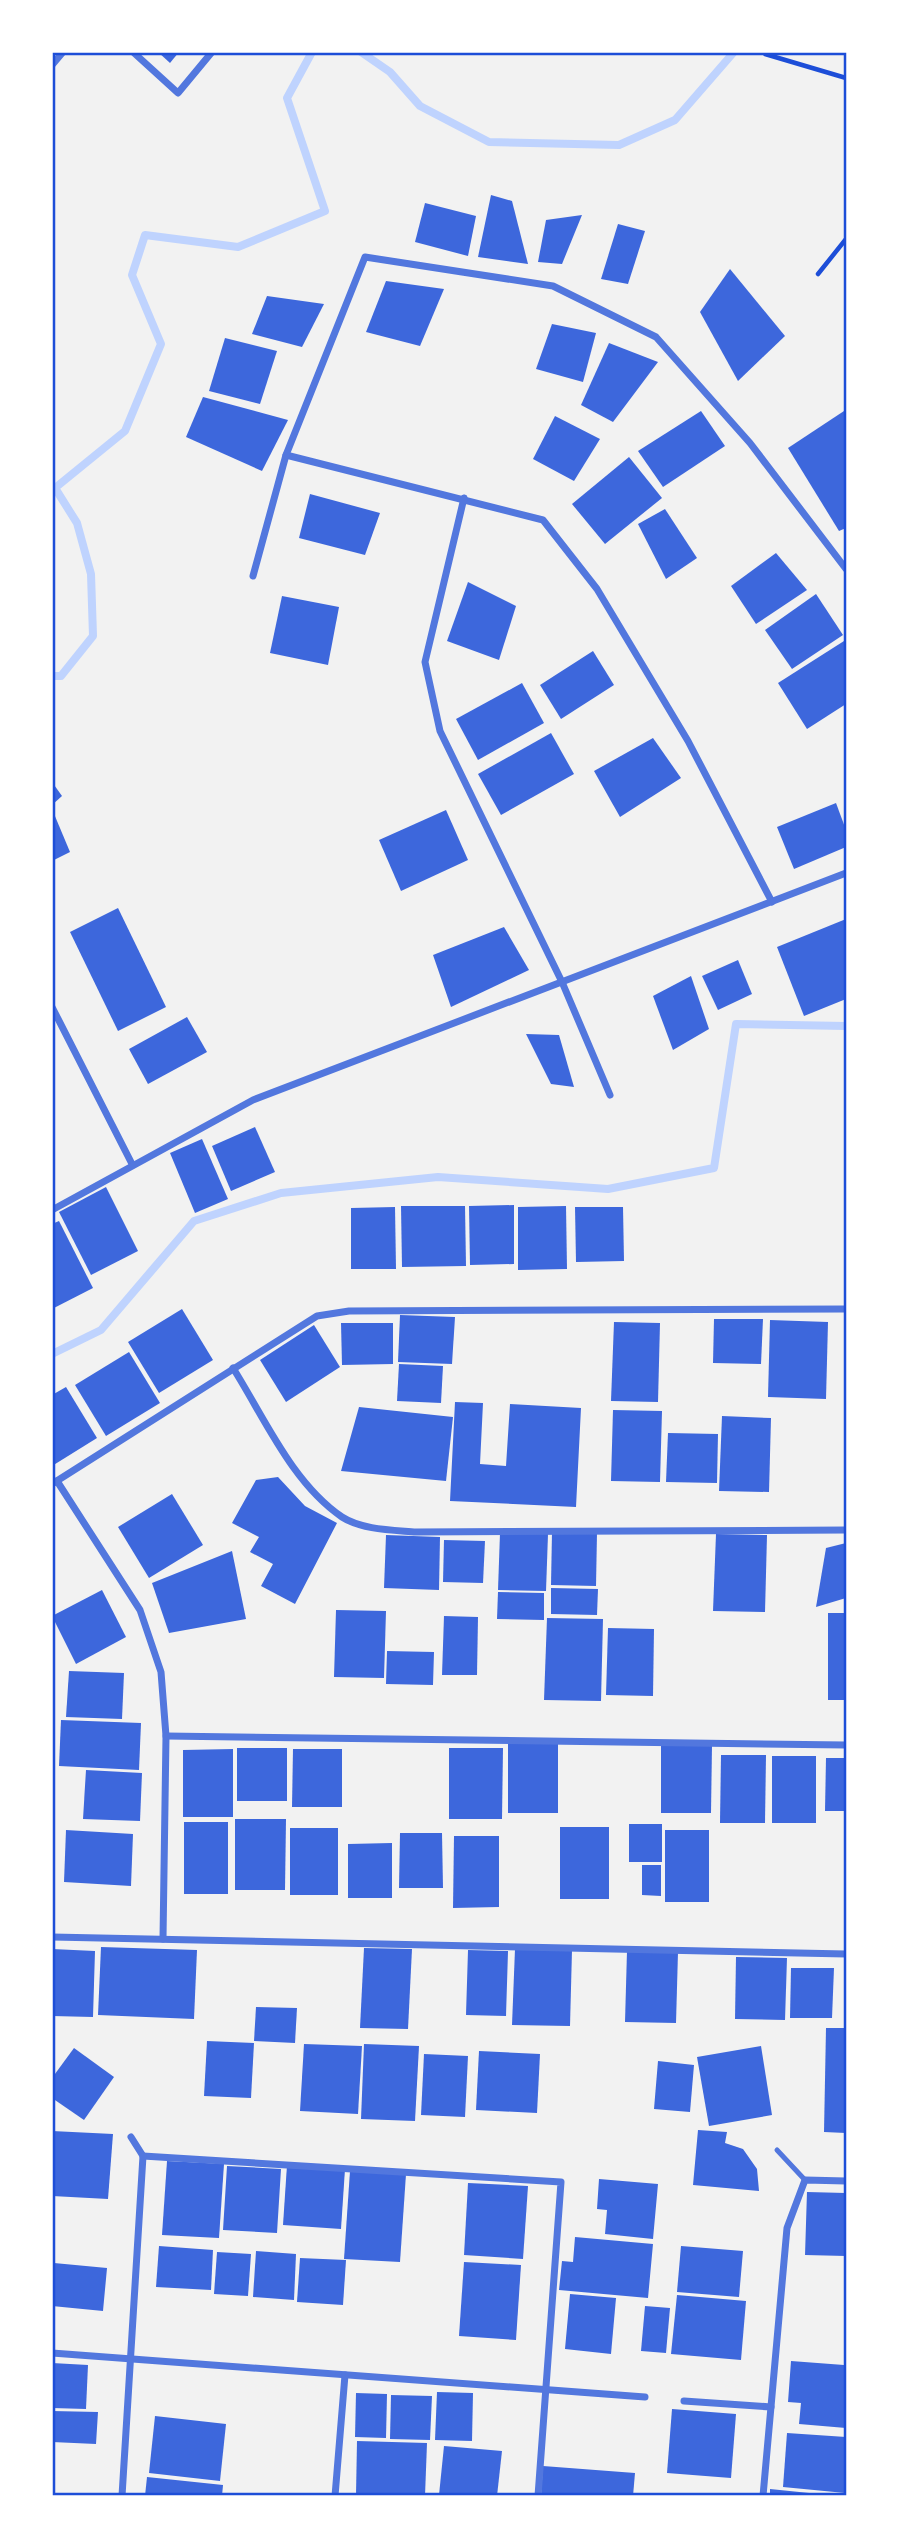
<svg xmlns="http://www.w3.org/2000/svg" width="899" height="2548" viewBox="0 0 899 2548" font-family="'Source Sans 3',sans-serif">
<rect width="100%" height="100%" fill="#f2f2f2"/>
<g fill="none" stroke-linecap="round" stroke-linejoin="round">
<!-- stream -->
<g stroke="#bfd3fe" stroke-width="8">
<polyline points="361,52 390,72 420,106 489,142 619,145 675,120 734,52"/>
<polyline points="52,676 61,676 93,636 91,574 77,523 55,488 125,431 161,344 132,275 145,235 238,247 325,211 287,98 312,52"/>
<polyline points="52,1354 101,1330 194,1221 281,1193 438,1177 608,1189 714,1168 736,1024 846,1026"/>
</g>
</g>
<!-- building -->
<g fill="#3d67dc">
<polygon points="158,52 179,52 170,63"/>
<polygon points="491,195 512,201 528,264 478,257"/>
<polygon points="425,203 476,216 468,256 415,242"/>
<polygon points="582,215 562,264 538,262 546,220"/>
<polygon points="618,224 645,231 628,284 601,279"/>
<polygon points="730,269 785,336 738,381 700,312"/>
<polygon points="386,281 444,289 420,346 366,332"/>
<polygon points="267,296 324,304 302,347 252,334"/>
<polygon points="552,324 596,333 583,382 536,369"/>
<polygon points="225,338 277,351 260,404 209,391"/>
<polygon points="609,343 658,362 613,422 581,405"/>
<polygon points="203,397 288,420 262,471 186,437"/>
<polygon points="701,411 725,446 663,487 638,451"/>
<polygon points="844,411 846,528 839,531 788,448"/>
<polygon points="555,416 600,439 574,481 533,459"/>
<polygon points="629,457 662,498 605,544 572,504"/>
<polygon points="310,494 380,513 365,555 299,538"/>
<polygon points="665,509 697,558 666,579 638,524"/>
<polygon points="776,553 807,590 756,624 731,586"/>
<polygon points="468,582 516,606 499,660 447,641"/>
<polygon points="816,594 843,635 792,669 765,630"/>
<polygon points="282,596 339,607 328,665 270,653"/>
<polygon points="844,641 846,704 807,729 778,683"/>
<polygon points="593,651 614,685 561,719 540,685"/>
<polygon points="522,683 544,723 478,760 456,719"/>
<polygon points="551,733 574,774 501,815 478,774"/>
<polygon points="653,738 681,778 620,817 594,771"/>
<polygon points="52,782 62,796 52,805"/>
<polygon points="836,803 846,830 846,847 794,869 777,827"/>
<polygon points="52,809 70,852 52,861"/>
<polygon points="446,810 468,860 401,891 379,840"/>
<polygon points="118,908 166,1007 118,1031 70,932"/>
<polygon points="846,919 846,999 804,1016 777,947"/>
<polygon points="504,927 529,970 451,1007 433,955"/>
<polygon points="738,960 752,994 718,1010 702,976"/>
<polygon points="691,976 709,1029 673,1050 653,996"/>
<polygon points="187,1017 207,1052 148,1084 129,1049"/>
<polygon points="526,1034 559,1035 574,1087 551,1084"/>
<polygon points="255,1127 275,1172 231,1191 212,1146"/>
<polygon points="202,1139 228,1199 195,1213 170,1153"/>
<polygon points="106,1187 138,1251 91,1275 59,1212"/>
<polygon points="514,1205 514,1264 470,1265 469,1206"/>
<polygon points="401,1206 465,1206 466,1266 402,1267"/>
<polygon points="566,1206 567,1269 518,1270 518,1207"/>
<polygon points="395,1207 396,1269 351,1269 351,1208"/>
<polygon points="575,1207 623,1207 624,1261 576,1262"/>
<polygon points="59,1221 93,1288 52,1309 52,1224"/>
<polygon points="182,1309 213,1360 159,1393 128,1342"/>
<polygon points="400,1315 455,1317 452,1364 398,1362"/>
<polygon points="714,1319 763,1319 761,1364 713,1363"/>
<polygon points="770,1320 828,1322 826,1399 768,1397"/>
<polygon points="614,1322 660,1323 658,1402 611,1401"/>
<polygon points="341,1323 393,1323 393,1364 342,1365"/>
<polygon points="314,1325 340,1367 286,1402 260,1360"/>
<polygon points="129,1352 160,1403 106,1436 75,1385"/>
<polygon points="399,1364 443,1366 441,1403 397,1401"/>
<polygon points="66,1387 97,1438 52,1466 52,1395"/>
<polygon points="455,1402 483,1403 480,1464 506,1466 510,1404 581,1408 576,1507 450,1501"/>
<polygon points="359,1407 453,1417 446,1481 341,1471"/>
<polygon points="613,1410 662,1411 660,1482 611,1481"/>
<polygon points="722,1416 771,1418 769,1492 719,1491"/>
<polygon points="668,1433 718,1434 717,1483 666,1482"/>
<polygon points="278,1477 305,1506 337,1523 295,1604 261,1586 273,1564 250,1552 259,1537 232,1523 256,1480"/>
<polygon points="172,1494 203,1545 149,1578 118,1527"/>
<polygon points="552,1532 597,1533 596,1586 551,1585"/>
<polygon points="500,1533 548,1534 546,1591 498,1590"/>
<polygon points="716,1534 767,1535 765,1612 713,1611"/>
<polygon points="386,1535 440,1537 439,1590 384,1588"/>
<polygon points="444,1540 485,1541 483,1583 443,1582"/>
<polygon points="846,1543 846,1598 816,1607 826,1548"/>
<polygon points="232,1551 246,1619 169,1633 152,1583"/>
<polygon points="551,1588 598,1589 597,1615 551,1614"/>
<polygon points="102,1590 126,1637 76,1664 52,1616"/>
<polygon points="498,1592 544,1593 544,1620 497,1619"/>
<polygon points="336,1610 386,1611 384,1678 334,1677"/>
<rect x="828" y="1613" width="18" height="87"/>
<polygon points="444,1616 478,1617 477,1675 442,1675"/>
<polygon points="547,1618 603,1619 601,1701 544,1700"/>
<polygon points="608,1628 654,1629 653,1696 606,1695"/>
<polygon points="387,1651 434,1652 433,1685 386,1684"/>
<polygon points="69,1671 124,1673 122,1719 66,1717"/>
<polygon points="61,1720 141,1723 139,1770 59,1766"/>
<rect x="508" y="1741" width="50" height="72"/>
<polygon points="661,1745 712,1745 711,1813 661,1813"/>
<rect x="237" y="1748" width="50" height="53"/>
<polygon points="449,1748 503,1748 502,1819 449,1819"/>
<polygon points="233,1749 233,1817 183,1817 183,1750"/>
<polygon points="293,1749 342,1749 342,1807 292,1807"/>
<polygon points="721,1755 766,1755 765,1823 720,1823"/>
<rect x="772" y="1756" width="44" height="67"/>
<polygon points="826,1758 846,1758 846,1811 825,1811"/>
<polygon points="86,1770 142,1773 140,1821 83,1819"/>
<polygon points="235,1819 286,1819 285,1890 235,1890"/>
<rect x="184" y="1822" width="44" height="72"/>
<rect x="629" y="1824" width="33" height="38"/>
<rect x="560" y="1827" width="49" height="72"/>
<rect x="290" y="1828" width="48" height="67"/>
<polygon points="66,1830 133,1834 131,1886 64,1882"/>
<rect x="665" y="1830" width="44" height="72"/>
<polygon points="400,1833 442,1833 443,1888 399,1888"/>
<polygon points="454,1836 499,1836 499,1907 453,1908"/>
<polygon points="392,1843 392,1898 348,1898 348,1844"/>
<polygon points="642,1865 661,1865 661,1896 642,1895"/>
<polygon points="101,1947 197,1950 194,2019 98,2015"/>
<polygon points="364,1948 412,1949 408,2029 360,2028"/>
<polygon points="52,1949 95,1951 93,2017 52,2016"/>
<polygon points="515,1949 572,1950 570,2026 512,2025"/>
<polygon points="468,1950 508,1951 506,2016 466,2015"/>
<polygon points="627,1951 678,1952 676,2023 625,2022"/>
<polygon points="736,1957 787,1958 785,2020 735,2019"/>
<polygon points="791,1968 834,1968 832,2018 790,2018"/>
<polygon points="256,2007 297,2008 295,2043 254,2041"/>
<polygon points="826,2028 846,2028 846,2133 824,2132"/>
<polygon points="207,2041 254,2043 251,2098 204,2096"/>
<polygon points="304,2044 362,2046 358,2114 300,2111"/>
<polygon points="364,2044 419,2046 415,2121 361,2119"/>
<polygon points="761,2046 772,2115 709,2126 697,2057"/>
<polygon points="74,2048 114,2077 84,2120 52,2098 52,2078"/>
<polygon points="479,2051 540,2054 537,2113 476,2110"/>
<polygon points="424,2054 468,2056 465,2117 421,2115"/>
<polygon points="658,2061 694,2065 690,2112 654,2109"/>
<polygon points="698,2130 727,2132 725,2143 743,2149 757,2169 759,2191 693,2185"/>
<polygon points="52,2131 113,2134 108,2199 52,2196"/>
<polygon points="167,2161 224,2164 219,2238 162,2235"/>
<polygon points="287,2165 345,2169 341,2229 283,2225"/>
<polygon points="227,2166 281,2169 277,2233 223,2230"/>
<polygon points="350,2171 406,2174 400,2262 344,2259"/>
<polygon points="599,2179 658,2184 653,2239 605,2234 607,2210 597,2209"/>
<polygon points="468,2183 528,2186 523,2259 464,2255"/>
<polygon points="807,2192 846,2193 846,2256 805,2255"/>
<polygon points="575,2237 653,2244 648,2298 559,2290 562,2261 573,2262"/>
<polygon points="159,2246 213,2250 211,2290 156,2287"/>
<polygon points="681,2246 743,2251 739,2297 677,2292"/>
<polygon points="256,2251 296,2254 294,2300 253,2297"/>
<polygon points="217,2252 251,2254 248,2296 214,2294"/>
<polygon points="300,2258 346,2260 343,2305 297,2302"/>
<polygon points="464,2262 521,2265 516,2340 459,2336"/>
<polygon points="54,2263 107,2268 103,2311 52,2306"/>
<polygon points="570,2294 616,2298 611,2354 565,2349"/>
<polygon points="677,2295 746,2301 741,2360 671,2354"/>
<polygon points="645,2306 670,2308 666,2353 641,2351"/>
<polygon points="844,2354 846,2428 799,2424 801,2403 788,2402 791,2361 844,2365"/>
<polygon points="52,2363 88,2365 86,2409 52,2408"/>
<polygon points="437,2392 473,2393 472,2441 435,2440"/>
<polygon points="356,2393 387,2394 386,2438 355,2437"/>
<polygon points="391,2395 432,2396 430,2440 390,2439"/>
<polygon points="672,2409 736,2414 731,2478 667,2473"/>
<polygon points="52,2411 98,2412 96,2444 52,2442"/>
<polygon points="155,2416 226,2424 220,2481 149,2473"/>
<polygon points="787,2433 846,2437 845,2493 783,2487"/>
<polygon points="357,2441 427,2443 425,2496 356,2495"/>
<polygon points="444,2446 502,2451 497,2496 439,2495"/>
<polygon points="543,2466 635,2473 633,2496 541,2496"/>
<polygon points="147,2477 223,2485 222,2496 145,2496"/>
<polygon points="770,2489 819,2494 819,2496 770,2496"/>
</g>
<g fill="none" stroke-linecap="round" stroke-linejoin="round">
<!-- path -->
<g stroke="#1d4ed8" stroke-width="4.5">
<polyline points="765,54 846,78"/>
<polyline points="818,274 846,239"/>
</g>
<!-- service -->
<polyline stroke="#5277de" stroke-width="5" points="777,2150 805,2180"/>
<!-- minor -->
<g stroke="#5277de" stroke-width="7">
<polyline points="133,52 178,93 212,52"/>
<polyline points="52,65 63,52"/>
<polyline points="286,455 543,520 597,589 688,741 772,902"/>
<polyline points="464,498 425,662 440,731 562,982 610,1095"/>
<polyline points="253,576 286,455 365,257 553,286 656,337 750,443 846,569"/>
<polyline points="52,1007 132,1164"/>
<polyline points="52,1210 253,1100 846,873"/>
<path d="M233,1368C264,1417 292,1483 342,1517C362,1530 393,1530 416,1532L846,1530"/>
<polyline points="57,1481 140,1610 161,1672 166,1736 163,1939"/>
<polyline points="52,1484 317,1316 349,1311 846,1309"/>
<polyline points="166,1736 846,1745"/>
<polyline points="52,1937 846,1954"/>
<polyline points="143,2156 561,2182 538,2496"/>
<polyline points="52,2353 645,2397"/>
<polyline points="684,2401 771,2407"/>
<polyline points="122,2496 143,2156 131,2137"/>
<polyline points="335,2496 345,2375"/>
<polyline points="763,2496 787,2228 805,2180 846,2181"/>
</g>
</g>
<!-- border -->
<rect width="899" height="2548" fill="none" stroke="#ffffff" stroke-width="108"/>
<rect x="54" y="54" width="791" height="2440" fill="none" stroke="#1d4ed8" stroke-width="2.5"/>
</svg>
